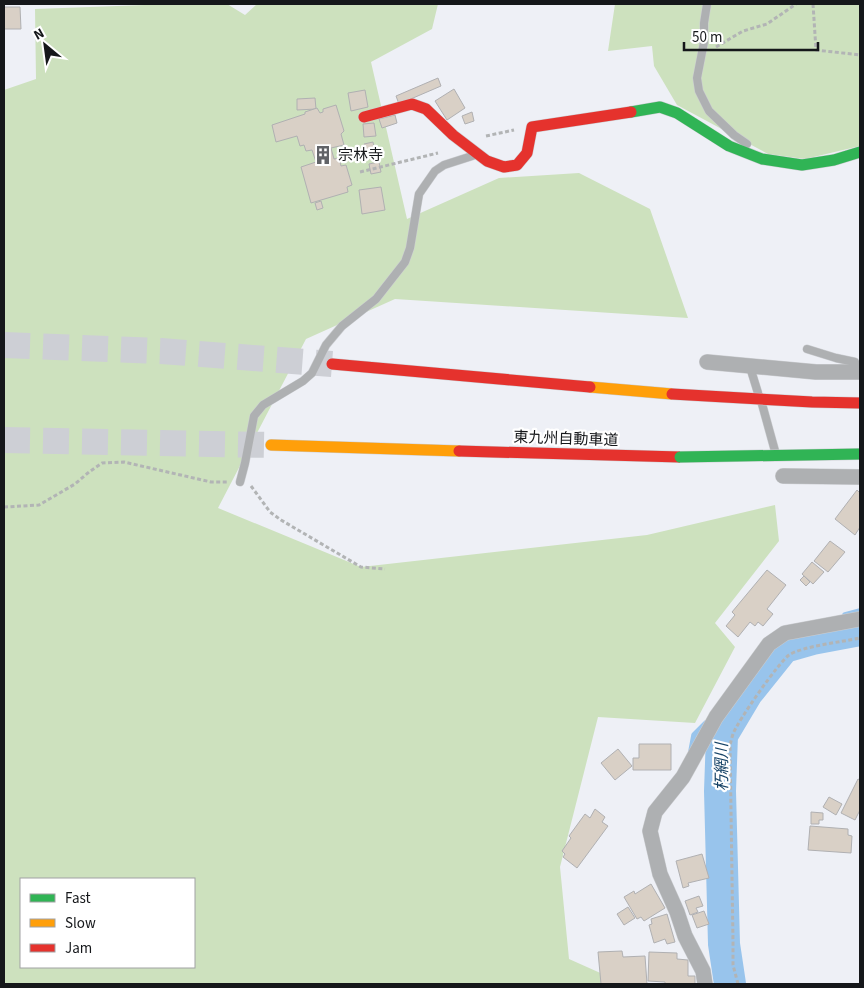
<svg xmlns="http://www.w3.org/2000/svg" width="864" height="988" viewBox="0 0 864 988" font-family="'Source Sans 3','Noto Sans JP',sans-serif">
<rect width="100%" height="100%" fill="#eef0f6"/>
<!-- green -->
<g fill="#cde1be" fill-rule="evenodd">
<path d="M172,4H227L245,15L257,4H438L432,29L371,62L407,219L499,178L579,173L650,209L688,318L395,299L306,339L218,508L361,567L647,535L775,505L779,541L715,623L735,647L695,723L598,717L560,867L569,959L625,984H4V90L36,79L35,9ZM21,879H194V967H21Z"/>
<polygon points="615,4 860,4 860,146 805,159 768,154 677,105 654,66 652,46 608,51"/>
</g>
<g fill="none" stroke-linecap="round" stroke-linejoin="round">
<!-- stream -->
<g stroke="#98c4ec" stroke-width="5.5">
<polyline points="845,615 860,611"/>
<polyline points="691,751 694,735 706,723"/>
</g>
<!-- river -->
<polyline stroke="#98c4ec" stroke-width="32" points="730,984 724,944 720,791 722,735 747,693 784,647 812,639 860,630"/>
</g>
<!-- building -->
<g fill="#d9d0c6" stroke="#b0b0b2">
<polygon points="4,7 20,7 21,29 4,29"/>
<polygon points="438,78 441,86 399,104 396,96"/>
<polygon points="454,89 465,108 447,120 435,101"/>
<polygon points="365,90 368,107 351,111 348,93"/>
<polygon points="315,98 316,109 297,110 297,99"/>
<polygon points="336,105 344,131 341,134 344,145 331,148 334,159 339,158 341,166 346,165 352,185 347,187 348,192 311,203 301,167 316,162 312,150 306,151 304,145 300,146 297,136 276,142 272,125 305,114 305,112 317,108 320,113 323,112 323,109"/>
<polygon points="472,112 474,121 465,124 462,116"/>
<polygon points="395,115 397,123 382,128 379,119"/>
<polygon points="374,123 376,136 364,137 363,124"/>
<polygon points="373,142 375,153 366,155 364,144"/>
<polygon points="379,162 381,172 371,174 369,164"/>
<polygon points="381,187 385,210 362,214 359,190"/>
<polygon points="321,201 323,208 317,210 315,203"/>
<polygon points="857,490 860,493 860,527 855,535 835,519"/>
<polygon points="830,541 845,552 828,572 814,561"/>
<polygon points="812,562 824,572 813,584 802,574"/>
<polygon points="767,570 786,585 767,609 773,614 763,626 758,622 755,626 750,622 738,637 726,626 735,615 732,612"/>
<polygon points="804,576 810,582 806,586 800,580"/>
<polygon points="639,744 671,744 671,770 633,770 633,758 639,758"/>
<polygon points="618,749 632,766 615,780 601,763"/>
<polygon points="858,779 860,780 860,810 855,820 841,813"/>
<polygon points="829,797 842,804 836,815 823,807"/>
<polygon points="595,809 605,817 602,822 608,826 577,868 563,857 565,854 562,851 571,838 569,836 585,814 590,818"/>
<polygon points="811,812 823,813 823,820 819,820 819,824 811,824"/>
<polygon points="810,826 848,829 848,835 852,836 851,853 808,850"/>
<polygon points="702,854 709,878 688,883 689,886 683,888 676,861"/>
<polygon points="651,884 665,908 644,921 641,917 637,919 624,897 634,891 635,894"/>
<polygon points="699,896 703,906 696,908 698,912 690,915 685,901"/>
<polygon points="628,907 635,918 624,925 617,914"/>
<polygon points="704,911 709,924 697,928 692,915"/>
<polygon points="667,914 675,942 667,944 665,939 654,943 649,925 652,924 651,919"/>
<polygon points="622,951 623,957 645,956 647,984 601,984 598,952"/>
<polygon points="649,952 677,953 677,959 688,960 688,976 695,976 695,984 665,984 665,982 648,981"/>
</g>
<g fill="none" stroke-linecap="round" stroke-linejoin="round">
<!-- highway-tunnel -->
<g stroke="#cdcfd5" stroke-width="26" stroke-dasharray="26 13" stroke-linecap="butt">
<polyline points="4,345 161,351 332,364"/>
<polyline points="4,440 271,445"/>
</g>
<!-- lane casing -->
<g stroke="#ccced2" stroke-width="9">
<g id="lane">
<polyline points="707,4 704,23 704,42 697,78 699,91 709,111 734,135 747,144"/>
<polyline points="807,349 836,358 855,362 858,372"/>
<polyline points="750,367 758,393"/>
<polyline points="762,404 775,451"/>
<polyline points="240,482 245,463 254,416 263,405 303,381 312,373 326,345 342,326 376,299 405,262 410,248 419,194 435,171 444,165 472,156"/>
</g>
</g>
<!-- street casing -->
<g stroke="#ccced2" stroke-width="16">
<g id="street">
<polyline points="707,362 816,372 860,372"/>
<polyline points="783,476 860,477"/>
<polyline points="705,984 703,971 685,936 677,912 660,874 650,831 655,812 683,777 716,717 769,644 785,633 860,619"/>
</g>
</g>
<!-- fast casing -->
<g stroke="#ccced2" stroke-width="12">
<polyline id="fast" points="631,112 660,107 677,113 729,146 762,159 802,165 834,160 860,152"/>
</g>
<!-- slow casing -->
<g stroke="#ccced2" stroke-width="12">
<g id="slow">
<polyline points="590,387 672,394"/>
<polyline points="271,445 459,451"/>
</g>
</g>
<!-- jam casing -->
<g stroke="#ccced2" stroke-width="12">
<g id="jam">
<polyline points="364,117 412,104 426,109 453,135 487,161 504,167 517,165 527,153 532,127 631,112"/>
<polyline points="332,364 590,387"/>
<polyline points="459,451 680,457"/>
</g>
</g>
<!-- path -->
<g stroke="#b2b4b5" stroke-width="3" stroke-dasharray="4 2.5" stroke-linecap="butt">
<polyline points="813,4 816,50 860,55"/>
<polyline points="716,47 743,31 767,24 796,4"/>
<polyline points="486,136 514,130"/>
<polyline points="360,172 438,153"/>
<polyline points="251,486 270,512 281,520 361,567 385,569"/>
<polyline points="4,507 39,505 75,484 89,472 102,463 124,462 211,482 228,482"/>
<polyline points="719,744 730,745"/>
<path d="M738,984L733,965V942L730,745C731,741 732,737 733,734C737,722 779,662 789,655C803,646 842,642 860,638"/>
</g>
<!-- lane -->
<use href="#lane" stroke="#aeb0b2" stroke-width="8"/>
<!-- street -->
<use href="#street" stroke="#aeb0b2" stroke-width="15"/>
<!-- fast -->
<use href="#fast" stroke="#30b455" stroke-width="11"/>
<!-- slow -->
<use href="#slow" stroke="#ff9f0a" stroke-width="11"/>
<!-- jam -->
<use href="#jam" stroke="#e5322d" stroke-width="11"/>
<!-- fast-bridge casing -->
<g stroke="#ccced2" stroke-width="12" stroke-linecap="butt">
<polyline id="fast-bridge" points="680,457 860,454"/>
</g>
<!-- jam-bridge casing -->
<g stroke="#ccced2" stroke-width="12" stroke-linecap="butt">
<polyline id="jam-bridge" points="672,394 812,402 860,403"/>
</g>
<!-- fast-bridge -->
<use href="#fast-bridge" stroke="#30b455" stroke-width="11"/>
<!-- jam-bridge -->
<use href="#jam-bridge" stroke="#e5322d" stroke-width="11"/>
</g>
<!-- icons -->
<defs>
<g id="building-bare" transform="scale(1.5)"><path d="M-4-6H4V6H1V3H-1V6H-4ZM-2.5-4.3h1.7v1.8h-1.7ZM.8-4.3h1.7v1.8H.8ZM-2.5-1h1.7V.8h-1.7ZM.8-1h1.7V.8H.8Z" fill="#616367" stroke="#fff" stroke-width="2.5" paint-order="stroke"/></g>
</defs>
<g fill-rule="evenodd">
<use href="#building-bare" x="323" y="155"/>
</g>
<g text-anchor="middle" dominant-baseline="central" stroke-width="4.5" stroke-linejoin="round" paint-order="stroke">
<!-- poi labels -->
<g font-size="15" fill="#15171a" stroke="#fff" text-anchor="start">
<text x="338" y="155">宗林寺</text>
</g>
<!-- street labels -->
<g font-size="15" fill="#15171a" stroke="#fff">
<text transform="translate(566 439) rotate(2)">東九州自動車道</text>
</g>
<!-- water labels -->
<g font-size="16" font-style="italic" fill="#154266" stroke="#fff">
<text transform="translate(722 767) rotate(-90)">朽網川</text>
</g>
</g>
<!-- border -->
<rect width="864" height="988" fill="none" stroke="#15171a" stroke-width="10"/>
<!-- legend -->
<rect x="20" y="878" width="175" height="90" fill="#ffffff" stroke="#a1a2a3"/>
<rect x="30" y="894" width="25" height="8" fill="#30b455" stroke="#a1a2a3"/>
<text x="65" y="903" font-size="15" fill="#15171a">Fast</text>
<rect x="30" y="919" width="25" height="8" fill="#ff9f0a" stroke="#a1a2a3"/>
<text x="65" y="928" font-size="15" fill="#15171a">Slow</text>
<rect x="30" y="944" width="25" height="8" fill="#e5322d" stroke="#a1a2a3"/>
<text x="65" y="953" font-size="15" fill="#15171a">Jam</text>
<!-- north arrow -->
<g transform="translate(45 45) rotate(331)" stroke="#ffffff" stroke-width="4" paint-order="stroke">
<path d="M0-4L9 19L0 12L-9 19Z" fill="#15171a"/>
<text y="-8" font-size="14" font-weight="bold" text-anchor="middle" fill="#15171a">N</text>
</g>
<!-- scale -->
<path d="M684 42v8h134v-8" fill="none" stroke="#15171a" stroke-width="2.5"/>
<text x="692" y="42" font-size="15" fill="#15171a" stroke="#ffffff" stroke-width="4" paint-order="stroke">50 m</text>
</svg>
